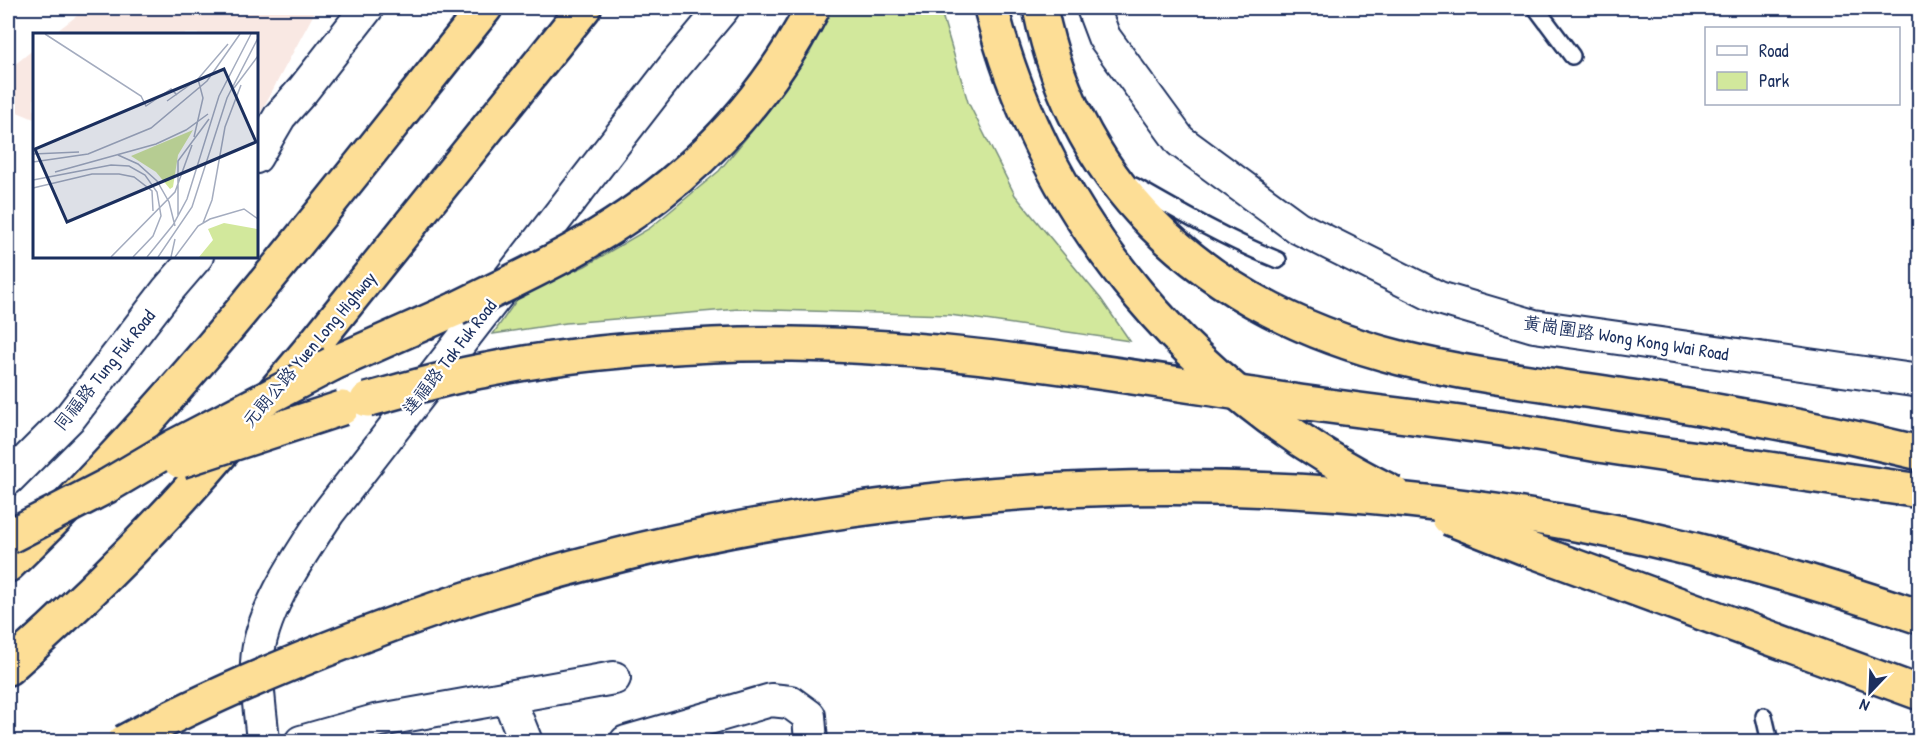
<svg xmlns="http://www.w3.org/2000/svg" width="1927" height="749" viewBox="0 0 1927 749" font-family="'Patrick Hand','LXGW WenKai TC',sans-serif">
<rect width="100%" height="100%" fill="#fff"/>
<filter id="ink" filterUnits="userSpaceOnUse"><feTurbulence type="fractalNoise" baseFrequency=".0167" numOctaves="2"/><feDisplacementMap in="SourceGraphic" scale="12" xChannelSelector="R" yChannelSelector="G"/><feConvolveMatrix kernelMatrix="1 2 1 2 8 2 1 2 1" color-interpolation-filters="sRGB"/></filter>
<g filter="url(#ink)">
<!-- built -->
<g fill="#f9e8e3">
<polygon points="87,8 317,8 257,119 256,34 53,34"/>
<polygon points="34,49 34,119 8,108 8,70"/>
</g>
<!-- green -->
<polygon fill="#d2e89c" stroke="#768c7d" stroke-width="1.5" points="832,8 940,8 968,102 1015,195 1101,299 1130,341 950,315 739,309 566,323 493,334 520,295 585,266 650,228 719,171 769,110 810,52"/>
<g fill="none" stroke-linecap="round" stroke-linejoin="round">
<!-- lane casing -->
<g stroke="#1b2f5e" stroke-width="20">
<g id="lane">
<polyline points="1536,8 1572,56"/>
<path d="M1134,186C1181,213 1228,240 1278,260"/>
<polyline points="1764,716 1770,742"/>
</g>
</g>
<!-- street casing -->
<g stroke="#1b2f5e" stroke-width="36">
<g id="street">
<polyline points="1093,8 1104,37 1180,141 1297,227 1439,298 1534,326 1920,381"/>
<polyline points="256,157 280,116 303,90 367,8"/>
<polyline points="8,479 71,416 167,291 197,256"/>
<polyline points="508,697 526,742"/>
<path d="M263,742C261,716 256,688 257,663C259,613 301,554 328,513L673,68L723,8"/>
<polyline points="301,742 375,721 614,678"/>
<polyline points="626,742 771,700 790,702 809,716 811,742"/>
</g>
</g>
<!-- highway casing -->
<g stroke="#1b2f5e" stroke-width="38">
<g id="highway">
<path d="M1040,8C1078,198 1218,312 1400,358C1476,377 1555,385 1632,397C1728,412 1824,430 1920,453"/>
<polyline points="332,364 456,309"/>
<polyline points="271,396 312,347 584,8"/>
<polyline points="1721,462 1920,491"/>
<path d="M8,565C185,396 332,198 485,8"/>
<path d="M8,668C88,597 166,519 235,437"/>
</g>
</g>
<!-- lane -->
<use href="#lane" stroke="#fff" stroke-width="15"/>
<!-- street -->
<use href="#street" stroke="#fff" stroke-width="32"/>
<!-- highway -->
<use href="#highway" stroke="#fdde96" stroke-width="33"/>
<!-- highway-bridge casing -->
<g stroke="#1b2f5e" stroke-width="38" stroke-linecap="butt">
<g id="highway-bridge">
<path d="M991,8C1046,223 1196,396 1393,493"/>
<path d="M456,309C498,288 541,269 582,245C682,188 760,111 813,8"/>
<path d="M367,400C407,389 447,377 487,370C561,355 638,348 713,345C903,337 1092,371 1279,399C1361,411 1443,420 1524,432C1552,436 1578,442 1606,446C1644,452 1683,457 1721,462"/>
<polyline points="180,461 342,408"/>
<polyline points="1449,518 1525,548 1920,693"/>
<polyline points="8,537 107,486 173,447 332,364"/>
<path d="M124,742C197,702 275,669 353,639C738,491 1163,450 1570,523C1689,544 1805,578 1920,617"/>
</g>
</g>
<!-- highway-bridge -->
<use href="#highway-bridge" stroke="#fdde96" stroke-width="33"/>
</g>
</g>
<g text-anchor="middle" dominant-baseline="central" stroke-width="4.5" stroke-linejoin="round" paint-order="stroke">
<!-- street labels -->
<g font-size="18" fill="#1b2f5e" stroke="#fff">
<text transform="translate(1626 338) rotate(9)">黃崗圍路 Wong Kong Wai Road</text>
<text transform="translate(309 349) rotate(-50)">元朗公路 Yuen Long Highway</text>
<text transform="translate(449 357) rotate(-52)">達福路 Tak Fuk Road</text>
<text transform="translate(104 370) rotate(-51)">同福路 Tung Fuk Road</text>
</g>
</g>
<!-- overview -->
<g transform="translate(33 33)">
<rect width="225" height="225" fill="#fff"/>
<path d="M160,97L145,122L140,154L137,156L123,139L98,123ZM191,190L224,196L225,224H166L180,207L175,196Z" fill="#d2e89c"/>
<path fill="none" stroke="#a4acbf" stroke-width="1.5" d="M12,1L108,63L113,73L138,56L144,62M201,55L225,23M134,68L165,46L195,11M161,104L170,65L165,46M0,121L46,119M85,122L105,131L124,148L136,169L142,193M0,129L55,121L118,95L174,48L207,1M22,139L123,111L153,97L175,81M0,147L78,132L96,133L112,142L124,159L128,183L120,203L100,224M0,155L59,141H86L101,144L119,158L120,178M145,183V128L176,86M170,190L179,167L192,94L208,52M78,224L142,159L159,112M114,224L140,192L154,166L186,63L218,1M125,224L159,174L194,65L225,5M138,224L142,206M142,224L165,193L177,186L211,176L225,186"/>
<path fill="#1b2f5e" fill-opacity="0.15" stroke="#1b2f5e" stroke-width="3" d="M191,36L223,109L34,189L2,116Z"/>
<rect width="225" height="225" fill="none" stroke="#1b2f5e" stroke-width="3"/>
</g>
<!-- margin -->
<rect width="1927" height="749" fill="none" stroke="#fff" stroke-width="30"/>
<rect x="15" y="15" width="1897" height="719" fill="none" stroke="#1b2f5e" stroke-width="2" filter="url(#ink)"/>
<!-- legend -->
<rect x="1705" y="27" width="195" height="78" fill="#ffffff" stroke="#a4acbf" stroke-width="1.5"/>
<rect x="1717" y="46" width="30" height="9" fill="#ffffff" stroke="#a4acbf" stroke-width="1.5"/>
<text x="1759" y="57" font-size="18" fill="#1b2f5e">Road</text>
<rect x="1717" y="72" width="30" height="18" fill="#d2e89c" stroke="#a4acbf" stroke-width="1.5"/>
<text x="1759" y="87" font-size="18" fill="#1b2f5e">Park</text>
<!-- north arrow -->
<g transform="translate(1870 692) rotate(203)" stroke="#ffffff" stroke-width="4.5" paint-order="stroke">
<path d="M0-4.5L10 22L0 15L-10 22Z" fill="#1b2f5e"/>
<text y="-9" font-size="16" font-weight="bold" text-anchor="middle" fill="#1b2f5e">N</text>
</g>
</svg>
